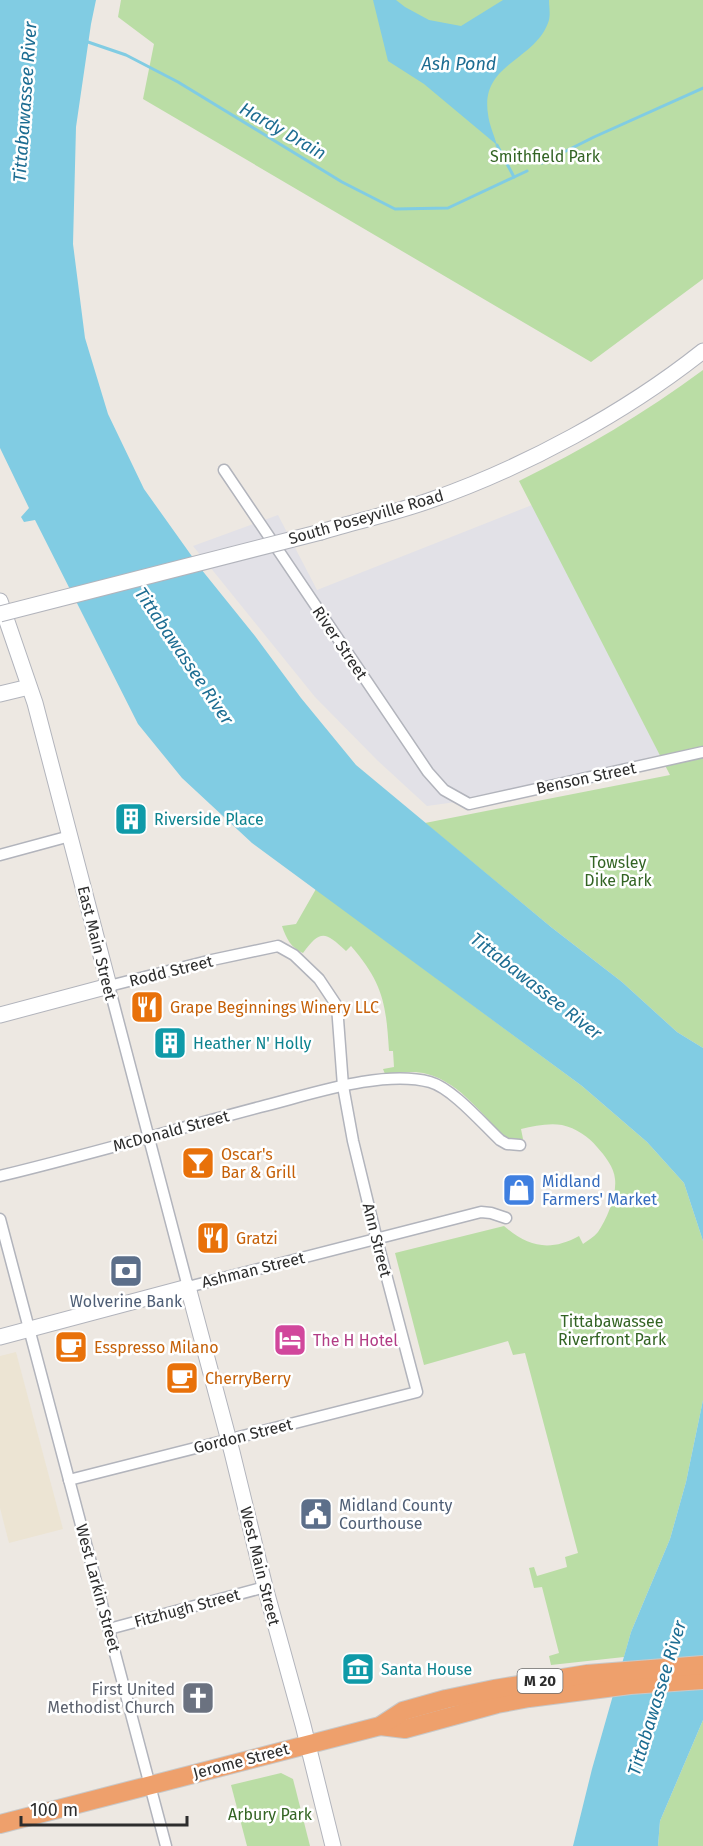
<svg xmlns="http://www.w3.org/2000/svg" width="703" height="1846" viewBox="0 0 703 1846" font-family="'Fira Sans',sans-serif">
<rect width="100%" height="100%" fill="#ede8e2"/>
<!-- industrial -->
<polygon fill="#e2e1e7" points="532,505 660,755 463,801 427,806 377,760 315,697 193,546 278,515 317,590"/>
<!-- education -->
<polygon fill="#ece4d3" points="16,1352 63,1529 9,1543 0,1508 0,1356"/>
<!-- green -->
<g fill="#badda5">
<polygon points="121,0 703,0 703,279 591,362 143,99 154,44 118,17"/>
<path d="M703,370V1048L677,1032L622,982L551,927L425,823L670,775L519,481C584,449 645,413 703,370Z"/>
<path d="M316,889L582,1086L647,1142L684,1183L703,1241V1400L686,1482L670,1539L631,1632L624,1657L551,1665L549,1656L559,1653L542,1587L534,1588L529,1568L534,1567L537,1576L567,1567L565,1557L578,1553L525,1353L513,1355L508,1341L424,1365L395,1253L504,1226C528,1247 550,1252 579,1236L583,1244C588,1240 594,1237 598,1232C607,1219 617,1195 615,1179C614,1167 605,1156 597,1147C589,1137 576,1128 562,1125C548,1123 534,1126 521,1129L523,1139L517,1142L510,1141C484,1119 462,1083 427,1074C413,1070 399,1073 385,1074L383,1069L394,1067L393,1051H389C386,1003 383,983 351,946L346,951C325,932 321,929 303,953C291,948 286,938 282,926L296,924Z"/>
<polygon points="703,1720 703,1846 658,1846 660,1821"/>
<polygon points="281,1773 293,1779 310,1846 247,1846 231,1785"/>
</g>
<!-- water -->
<g fill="#81cce3">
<polygon points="0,0 96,0 91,24 76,127 73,244 85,338 108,414 144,489 201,569 255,636 301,698 356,765 551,927 622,982 677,1032 703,1048 703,1241 684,1183 647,1142 582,1086 252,843 182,778 138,724 35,520 24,522 21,517 29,508 0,448"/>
<path d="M373,0H396L405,7L429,20L461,26L503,0H549C549,7 551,16 548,23C534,61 480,64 488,114C489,124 494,135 497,145L424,84L388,61Z"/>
<polygon points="703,1400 703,1720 660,1821 658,1846 573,1846 592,1769 631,1632 670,1539 686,1482"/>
</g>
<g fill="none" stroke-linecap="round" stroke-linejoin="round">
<!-- stream -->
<g stroke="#81cce3" stroke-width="3">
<polyline points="85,41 126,55 178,82 342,182 395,209 448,208 527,171"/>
<polyline points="497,145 514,177"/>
<polyline points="542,163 594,137 703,88"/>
</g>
<!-- street casing -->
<g stroke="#b2b4bc" stroke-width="13">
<g id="street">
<polyline points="224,470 428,772 444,790 469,804 703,752"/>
<polyline points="0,855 70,836"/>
<path d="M0,1176C87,1155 173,1130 260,1107C309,1095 382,1069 430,1082C452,1088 483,1124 500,1140L507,1144L520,1145"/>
<polyline points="0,1219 166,1846"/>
<polyline points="69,1480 417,1392 377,1240 353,1141 343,1086 337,1006 319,979 294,955 278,946 212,960 109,986 188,1287 481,1212 491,1213 506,1218"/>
<polyline points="109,1629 265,1587"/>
</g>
</g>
<!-- secondary casing -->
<g stroke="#b2b4bc" stroke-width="17">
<g id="secondary">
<path d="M321,532C357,521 395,513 431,500C525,467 625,413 703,351"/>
<polyline points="0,601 35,703 109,986 0,1015"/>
<polyline points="0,694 29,687"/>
<polyline points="0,1337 188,1287 232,1452 265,1587 303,1725 333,1846"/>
</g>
</g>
<!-- highway casing -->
<g stroke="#c8c8c8" stroke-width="20">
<g id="highway">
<polyline points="380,1726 405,1729 497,1704 529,1698 630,1685 703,1680"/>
<polyline points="0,1824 380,1726 403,1711 446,1699 494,1689 587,1674 703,1665"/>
</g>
</g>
<!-- street -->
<use href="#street" stroke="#fff" stroke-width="10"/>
<!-- secondary -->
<use href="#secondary" stroke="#fff" stroke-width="15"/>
<!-- highway -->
<use href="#highway" stroke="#eea06c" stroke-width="18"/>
<!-- secondary-bridge casing -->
<g stroke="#b2b4bc" stroke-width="17" stroke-linecap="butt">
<polyline id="secondary-bridge" points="0,614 321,532"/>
</g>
<!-- secondary-bridge -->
<use href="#secondary-bridge" stroke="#fff" stroke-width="15"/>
</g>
<!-- icons -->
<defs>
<g id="building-square" transform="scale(1.725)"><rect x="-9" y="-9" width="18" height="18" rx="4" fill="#0f9aa8" stroke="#fff"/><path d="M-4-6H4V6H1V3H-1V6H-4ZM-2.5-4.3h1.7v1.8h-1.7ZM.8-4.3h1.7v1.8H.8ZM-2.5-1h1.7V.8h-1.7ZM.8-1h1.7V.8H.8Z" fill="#fff"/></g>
<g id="restaurant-square" transform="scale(1.725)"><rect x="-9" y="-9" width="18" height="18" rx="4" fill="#e8710a" stroke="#fff"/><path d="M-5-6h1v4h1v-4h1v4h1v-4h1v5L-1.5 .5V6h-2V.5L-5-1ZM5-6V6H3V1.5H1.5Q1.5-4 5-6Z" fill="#fff"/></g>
<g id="bar-square" transform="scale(1.725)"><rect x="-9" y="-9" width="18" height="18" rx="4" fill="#e8710a" stroke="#fff"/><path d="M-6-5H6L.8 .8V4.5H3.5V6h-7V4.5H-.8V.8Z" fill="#fff"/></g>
<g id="shop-square" transform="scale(1.725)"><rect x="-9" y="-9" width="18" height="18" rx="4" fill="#3f7fe0" stroke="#fff"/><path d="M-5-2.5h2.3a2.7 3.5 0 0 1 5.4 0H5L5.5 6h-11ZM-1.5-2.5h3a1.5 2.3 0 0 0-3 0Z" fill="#fff"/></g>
<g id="bank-square" transform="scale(1.725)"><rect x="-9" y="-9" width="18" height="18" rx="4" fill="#5c6f8a" stroke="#fff"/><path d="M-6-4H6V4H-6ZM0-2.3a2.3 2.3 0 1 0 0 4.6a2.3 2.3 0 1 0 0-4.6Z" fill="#fff"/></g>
<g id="hotel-square" transform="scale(1.725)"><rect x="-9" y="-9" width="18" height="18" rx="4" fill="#d1479c" stroke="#fff"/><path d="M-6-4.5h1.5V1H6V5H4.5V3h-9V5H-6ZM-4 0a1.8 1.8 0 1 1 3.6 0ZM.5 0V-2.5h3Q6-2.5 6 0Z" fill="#fff"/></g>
<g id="cafe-square" transform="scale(1.725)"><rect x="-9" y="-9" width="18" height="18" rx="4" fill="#e8710a" stroke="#fff"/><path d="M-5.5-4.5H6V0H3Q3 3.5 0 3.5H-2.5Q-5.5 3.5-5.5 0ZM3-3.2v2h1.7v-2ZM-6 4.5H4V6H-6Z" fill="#fff"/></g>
<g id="civic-square" transform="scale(1.725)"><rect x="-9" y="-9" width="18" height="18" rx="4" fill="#5c6f8a" stroke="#fff"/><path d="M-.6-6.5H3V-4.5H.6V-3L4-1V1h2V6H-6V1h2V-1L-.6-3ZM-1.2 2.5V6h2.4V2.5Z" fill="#fff"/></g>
<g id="museum-square" transform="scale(1.725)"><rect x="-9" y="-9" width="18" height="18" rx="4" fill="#0f9aa8" stroke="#fff"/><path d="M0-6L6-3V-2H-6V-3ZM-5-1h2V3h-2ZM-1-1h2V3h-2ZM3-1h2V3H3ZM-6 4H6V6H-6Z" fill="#fff"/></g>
<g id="church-square" transform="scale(1.725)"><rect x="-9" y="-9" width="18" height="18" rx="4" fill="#6b7280" stroke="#fff"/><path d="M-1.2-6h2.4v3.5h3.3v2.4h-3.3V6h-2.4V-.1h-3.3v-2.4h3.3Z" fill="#fff"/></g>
</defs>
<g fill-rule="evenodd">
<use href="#building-square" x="131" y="819"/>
<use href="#restaurant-square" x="147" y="1007"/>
<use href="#building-square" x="170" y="1043"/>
<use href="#bar-square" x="198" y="1163"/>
<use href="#shop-square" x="519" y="1190"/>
<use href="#restaurant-square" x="213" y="1238"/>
<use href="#bank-square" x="126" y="1271"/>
<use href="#hotel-square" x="290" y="1340"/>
<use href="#cafe-square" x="71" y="1347"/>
<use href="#cafe-square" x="182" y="1378"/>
<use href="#civic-square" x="316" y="1514"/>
<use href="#museum-square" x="358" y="1669"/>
<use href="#church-square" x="198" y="1698"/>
</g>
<g text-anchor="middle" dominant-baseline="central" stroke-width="5" stroke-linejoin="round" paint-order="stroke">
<!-- shield labels -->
<rect fill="#fff" stroke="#6c6c6c" stroke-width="1.5" x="517.5" y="1669" width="45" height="24" rx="4.5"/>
<g font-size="15" font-weight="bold" fill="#2d2d2d">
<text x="540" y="1681">M 20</text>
</g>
<!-- park labels -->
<g font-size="16" fill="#336424" stroke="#fff">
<text x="545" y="156">Smithfield Park</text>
<text x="618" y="862">Towsley<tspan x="618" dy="18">Dike Park</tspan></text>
<text x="612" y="1321">Tittabawassee<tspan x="612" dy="18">Riverfront Park</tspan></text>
<text x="270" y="1814">Arbury Park</text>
</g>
<!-- street labels -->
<g font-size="16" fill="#2d2d2d" stroke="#fff">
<text transform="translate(366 517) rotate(-16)">South Poseyville Road</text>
<text transform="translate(340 643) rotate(56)">River Street</text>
<text transform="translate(586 778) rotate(-12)">Benson Street</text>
<text transform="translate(97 943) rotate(76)">East Main Street</text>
<text transform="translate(171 971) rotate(-14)">Rodd Street</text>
<text transform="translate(171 1131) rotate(-15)">McDonald Street</text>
<text transform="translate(377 1240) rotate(76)">Ann Street</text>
<text transform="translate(253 1270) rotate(-14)">Ashman Street</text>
<text transform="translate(243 1436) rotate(-14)">Gordon Street</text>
<text transform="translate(260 1566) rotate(76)">West Main Street</text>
<text transform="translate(98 1588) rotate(75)">West Larkin Street</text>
<text transform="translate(187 1608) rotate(-15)">Fitzhugh Street</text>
<text transform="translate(241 1761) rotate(-15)">Jerome Street</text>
</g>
<!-- culture labels -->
<g font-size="16" fill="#0d838f" stroke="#fff" text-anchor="start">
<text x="154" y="819">Riverside Place</text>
<text x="193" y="1043">Heather N' Holly</text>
<text x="381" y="1669">Santa House</text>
</g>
<!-- food labels -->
<g font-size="16" fill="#c56008" stroke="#fff" text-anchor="start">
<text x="170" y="1007">Grape Beginnings Winery LLC</text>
<text x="221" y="1154">Oscar's<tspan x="221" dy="18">Bar &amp; Grill</tspan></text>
<text x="236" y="1238">Gratzi</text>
<text x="94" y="1347">Esspresso Milano</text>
<text x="205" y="1378">CherryBerry</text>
</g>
<!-- shop labels -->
<g font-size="16" fill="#366cbe" stroke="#fff" text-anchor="start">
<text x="542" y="1181">Midland<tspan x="542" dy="18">Farmers' Market</tspan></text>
</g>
<!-- service labels -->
<g font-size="16" fill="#4e5e75" stroke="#fff">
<text x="126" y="1301">Wolverine Bank</text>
<text x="339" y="1505" text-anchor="start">Midland County<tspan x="339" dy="18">Courthouse</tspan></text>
</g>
<!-- hotel labels -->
<g font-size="16" fill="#b23c85" stroke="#fff" text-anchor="start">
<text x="313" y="1340">The H Hotel</text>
</g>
<!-- worship labels -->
<g font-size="16" fill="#5b616d" stroke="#fff" text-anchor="end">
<text x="175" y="1689">First United<tspan x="175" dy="18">Methodist Church</tspan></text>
</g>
<!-- water labels -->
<g font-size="18" font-style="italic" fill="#1d6d92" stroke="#fff">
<text x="459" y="64">Ash Pond</text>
<text transform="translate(25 102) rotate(-86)">Tittabawassee River</text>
<text transform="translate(283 131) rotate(30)">Hardy Drain</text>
<text transform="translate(184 656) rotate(56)">Tittabawassee River</text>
<text transform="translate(536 986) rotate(38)">Tittabawassee River</text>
<text transform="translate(657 1698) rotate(-73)">Tittabawassee River</text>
</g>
</g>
<!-- scale -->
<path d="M21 1816v9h166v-9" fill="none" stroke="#2d2d2d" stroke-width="3"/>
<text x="30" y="1816" font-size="18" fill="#2d2d2d" stroke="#ffffff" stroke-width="4.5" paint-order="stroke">100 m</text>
</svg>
